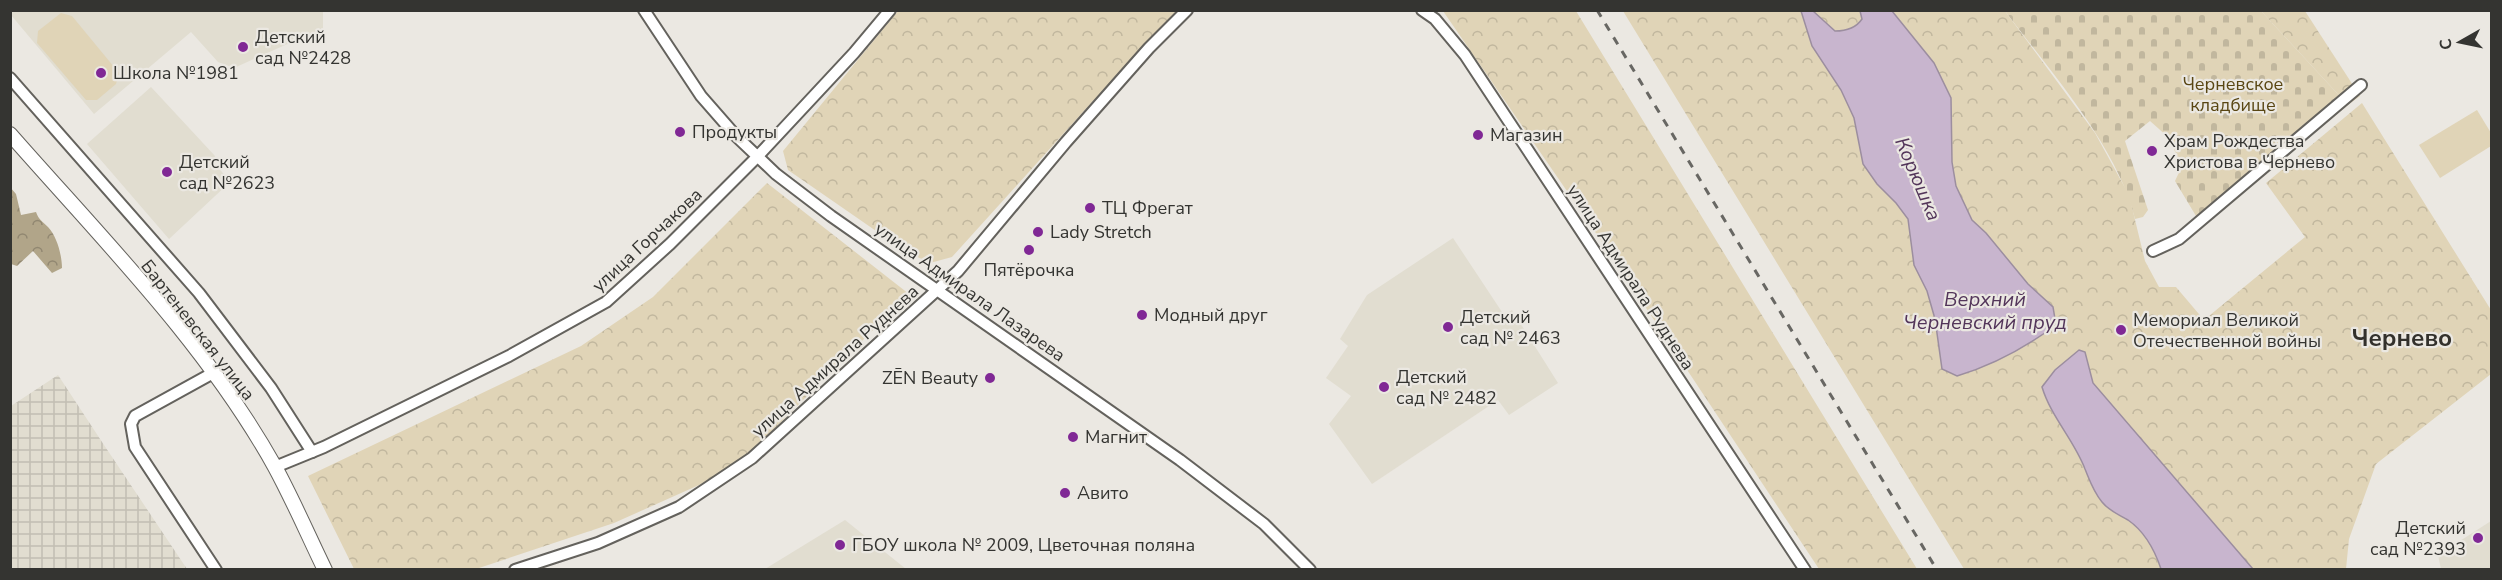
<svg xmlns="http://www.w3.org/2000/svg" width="2502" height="580" viewBox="0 0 2502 580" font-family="'Nunito Sans',sans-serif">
<defs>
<pattern id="industrial-grid" width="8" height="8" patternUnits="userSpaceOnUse" patternTransform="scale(1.5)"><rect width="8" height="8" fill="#e1ddd0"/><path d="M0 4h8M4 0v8" fill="none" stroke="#c2beb3"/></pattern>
<pattern id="forest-crowns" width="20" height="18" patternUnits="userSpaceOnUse" patternTransform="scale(1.5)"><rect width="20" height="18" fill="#b1a589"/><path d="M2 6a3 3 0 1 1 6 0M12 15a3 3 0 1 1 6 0" fill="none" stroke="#918771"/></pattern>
<pattern id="cemetery-stones" width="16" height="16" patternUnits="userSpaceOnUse" patternTransform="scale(1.5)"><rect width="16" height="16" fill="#e0d4b7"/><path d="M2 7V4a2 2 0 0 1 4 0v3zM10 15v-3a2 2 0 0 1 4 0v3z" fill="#c1b79e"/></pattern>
<pattern id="park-crowns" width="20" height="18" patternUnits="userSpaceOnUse" patternTransform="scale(1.5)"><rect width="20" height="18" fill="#e0d4b7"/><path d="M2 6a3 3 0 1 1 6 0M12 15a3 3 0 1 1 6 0" fill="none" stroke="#c1b79e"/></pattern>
</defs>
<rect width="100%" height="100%" fill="#ebe8e2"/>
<!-- built -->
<g fill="#e1ddd0">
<polygon points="10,11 323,11 323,28 234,68 218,62 191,32 94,114 11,15"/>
<polygon points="151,87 215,156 214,162 230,182 169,239 87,144"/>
<polygon points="1453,238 1504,315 1512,310 1558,383 1509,415 1498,400 1372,484 1329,424 1351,396 1326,378 1348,346 1340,339 1367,295"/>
<polygon points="845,520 906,569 765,569"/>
<polygon points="2491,521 2491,569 2441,569 2438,555"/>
</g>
<!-- industrial -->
<polygon fill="url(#industrial-grid)" points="58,375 104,445 187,569 11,569 11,406"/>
<!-- forest -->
<path fill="url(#forest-crowns)" d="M10,187L16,194L21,215L36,212C39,220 42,221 48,227C57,236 62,256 62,268L52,273L33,251L17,266L11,264Z"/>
<!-- cemetery -->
<path fill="url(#cemetery-stones)" d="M2005,11H2261L2348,105L2202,226L2175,181L2182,166L2168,137L2150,121L2125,141L2148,210L2143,217L2135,219C2118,147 2049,70 2005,11Z"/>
<!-- park -->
<g fill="url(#park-crowns)">
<polygon points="898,11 1180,11 1092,102 952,257 930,263 905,251 788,170 783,151"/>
<polygon points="1443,11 1576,11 1917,569 1819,569 1611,255"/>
<polygon points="1623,11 2005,11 2095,133 2129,195 2145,261 2159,287 2176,287 2204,320 2305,237 2266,183 2362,103 2491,310 2491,374 2376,464 2349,539 2346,569 1964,569"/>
<polygon points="2261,11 2305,11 2360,96 2348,105"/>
<polygon points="767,183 909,294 741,462 699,485 614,523 476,569 354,569 308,476 581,346 653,297"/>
</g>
<!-- garden -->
<g fill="#e0d4b7">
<polygon points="61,13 72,16 119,73 116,84 97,100 86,100 37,43 38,31"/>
<polygon points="2477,110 2491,133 2491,146 2440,178 2419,145"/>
</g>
<!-- water -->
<g fill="#c8b5ce" stroke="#9c8e9f" stroke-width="1.5">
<path d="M1801,11H1813L1835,31C1846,31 1856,28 1862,19L1860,11H1892L1934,63L1951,98L1952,162L1956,186L1972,220L1986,233L2028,284L2053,307L2056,325C2025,348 1994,365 1957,376L1942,369L1935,319L1927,291L1914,265L1908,219L1896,203L1877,184L1863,164L1854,118L1841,90L1812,46Z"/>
<path d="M2079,350L2085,352L2093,383L2253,569H2161C2155,551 2144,531 2128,520C2118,514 2109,511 2102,502C2093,491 2090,481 2085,469C2074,440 2051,417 2042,387L2055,370Z"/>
</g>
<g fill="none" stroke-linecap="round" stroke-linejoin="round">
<!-- minor casing -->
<g stroke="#64625d" stroke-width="14">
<g id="minor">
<polyline points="644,10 701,96 736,136 776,174 831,216 1180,460 1264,524 1310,570"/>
<polyline points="1422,10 1435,19 1465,55 1805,570"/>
<polyline points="10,78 199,293 271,388 312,452"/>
<polyline points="2153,251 2179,239 2361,85"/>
<polyline points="213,373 135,416 131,424 135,447 216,570"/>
<polyline points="275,467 324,447 509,356 606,302 670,244 757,157 854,53 890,10"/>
<polyline points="515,570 598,543 679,507 752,458 958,271 1066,142 1149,48 1187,10"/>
</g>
</g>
<!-- major casing -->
<g stroke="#64625d" stroke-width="16">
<path id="major" d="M10,134C103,240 206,343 275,467C293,500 308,535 325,570"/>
</g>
<!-- minor -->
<use href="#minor" stroke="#fff" stroke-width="10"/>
<!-- major -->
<use href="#major" stroke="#fff" stroke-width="14"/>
<!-- rail -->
<polyline stroke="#686763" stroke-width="3" stroke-dasharray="8 8" stroke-linecap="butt" points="1597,10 1937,570"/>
</g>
<!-- markers -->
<g fill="#802895" stroke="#ebe8e2" stroke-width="2">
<circle cx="243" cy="47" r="6"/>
<circle cx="101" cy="73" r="6"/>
<circle cx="680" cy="132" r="6"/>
<circle cx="1478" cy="135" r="6"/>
<circle cx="2152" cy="151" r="6"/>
<circle cx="167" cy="172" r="6"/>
<circle cx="1090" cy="208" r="6"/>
<circle cx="1038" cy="232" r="6"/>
<circle cx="1029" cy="250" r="6"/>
<circle cx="1142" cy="315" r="6"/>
<circle cx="1448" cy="327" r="6"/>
<circle cx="2121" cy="330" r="6"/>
<circle cx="990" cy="378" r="6"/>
<circle cx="1384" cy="387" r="6"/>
<circle cx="1073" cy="437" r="6"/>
<circle cx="1065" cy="493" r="6"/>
<circle cx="2478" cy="538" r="6"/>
<circle cx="840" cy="545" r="6"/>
</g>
<g text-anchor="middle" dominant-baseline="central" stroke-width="4.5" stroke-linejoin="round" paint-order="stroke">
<!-- poi labels -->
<g font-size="18" fill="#343431" stroke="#ebe8e2" text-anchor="start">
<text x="255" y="37">Детский<tspan x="255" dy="21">сад №2428</tspan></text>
<text x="113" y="73">Школа №1981</text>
<text x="692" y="132">Продукты</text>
<text x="1490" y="135">Магазин</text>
<text x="2164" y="141">Храм Рождества<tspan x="2164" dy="21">Христова в Чернево</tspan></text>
<text x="179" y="162">Детский<tspan x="179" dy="21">сад №2623</tspan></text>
<text x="1102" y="208">ТЦ Фрегат</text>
<text x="1050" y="232">Lady Stretch</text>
<text x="1029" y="270" text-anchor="middle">Пятёрочка</text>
<text x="1154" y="315">Модный друг</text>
<text x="1460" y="317">Детский<tspan x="1460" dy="21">сад № 2463</tspan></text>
<text x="2133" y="320">Мемориал Великой<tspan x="2133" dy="21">Отечественной войны</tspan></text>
<text x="1396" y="377">Детский<tspan x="1396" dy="21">сад № 2482</tspan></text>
<text x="978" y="378" text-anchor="end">ZĒN Beauty</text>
<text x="1085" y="437">Магнит</text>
<text x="1077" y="493">Авито</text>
<text x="2466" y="528" text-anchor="end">Детский<tspan x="2466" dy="21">сад №2393</tspan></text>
<text x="852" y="545">ГБОУ школа № 2009, Цветочная поляна</text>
</g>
<!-- park labels -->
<g font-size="18" fill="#594613" stroke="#ebe8e2">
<text x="2233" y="84">Черневское<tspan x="2233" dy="21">кладбище</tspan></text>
</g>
<!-- street labels -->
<g font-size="18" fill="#343431" stroke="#ebe8e2">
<text transform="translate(647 240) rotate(-43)">улица Горчакова</text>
<text transform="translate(1631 277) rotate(57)">улица Адмирала Руднева</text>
<text transform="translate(970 292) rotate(35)">улица Адмирала Лазарева</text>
<text transform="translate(198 330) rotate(52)">Бартеневская улица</text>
<text transform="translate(835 361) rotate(-42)">улица Адмирала Руднева</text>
</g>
<!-- water labels -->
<g font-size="20" font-style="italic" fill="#53355a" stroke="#ebe8e2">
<text transform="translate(1918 179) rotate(67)">Корюшка</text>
<text x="1985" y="299">Верхний<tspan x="1985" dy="23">Черневский пруд</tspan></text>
</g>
<!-- district labels -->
<g font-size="24" font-weight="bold" fill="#33312c" stroke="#ebe8e2">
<text x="2402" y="338">Чернево</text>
</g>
</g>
<!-- border -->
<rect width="2502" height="580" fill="none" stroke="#343431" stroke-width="24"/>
<!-- north arrow -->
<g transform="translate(2460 42) rotate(261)" stroke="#ebe8e2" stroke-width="4.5" paint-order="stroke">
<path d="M0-4.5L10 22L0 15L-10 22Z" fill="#343431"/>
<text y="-9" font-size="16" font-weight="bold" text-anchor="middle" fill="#343431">С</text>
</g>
</svg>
